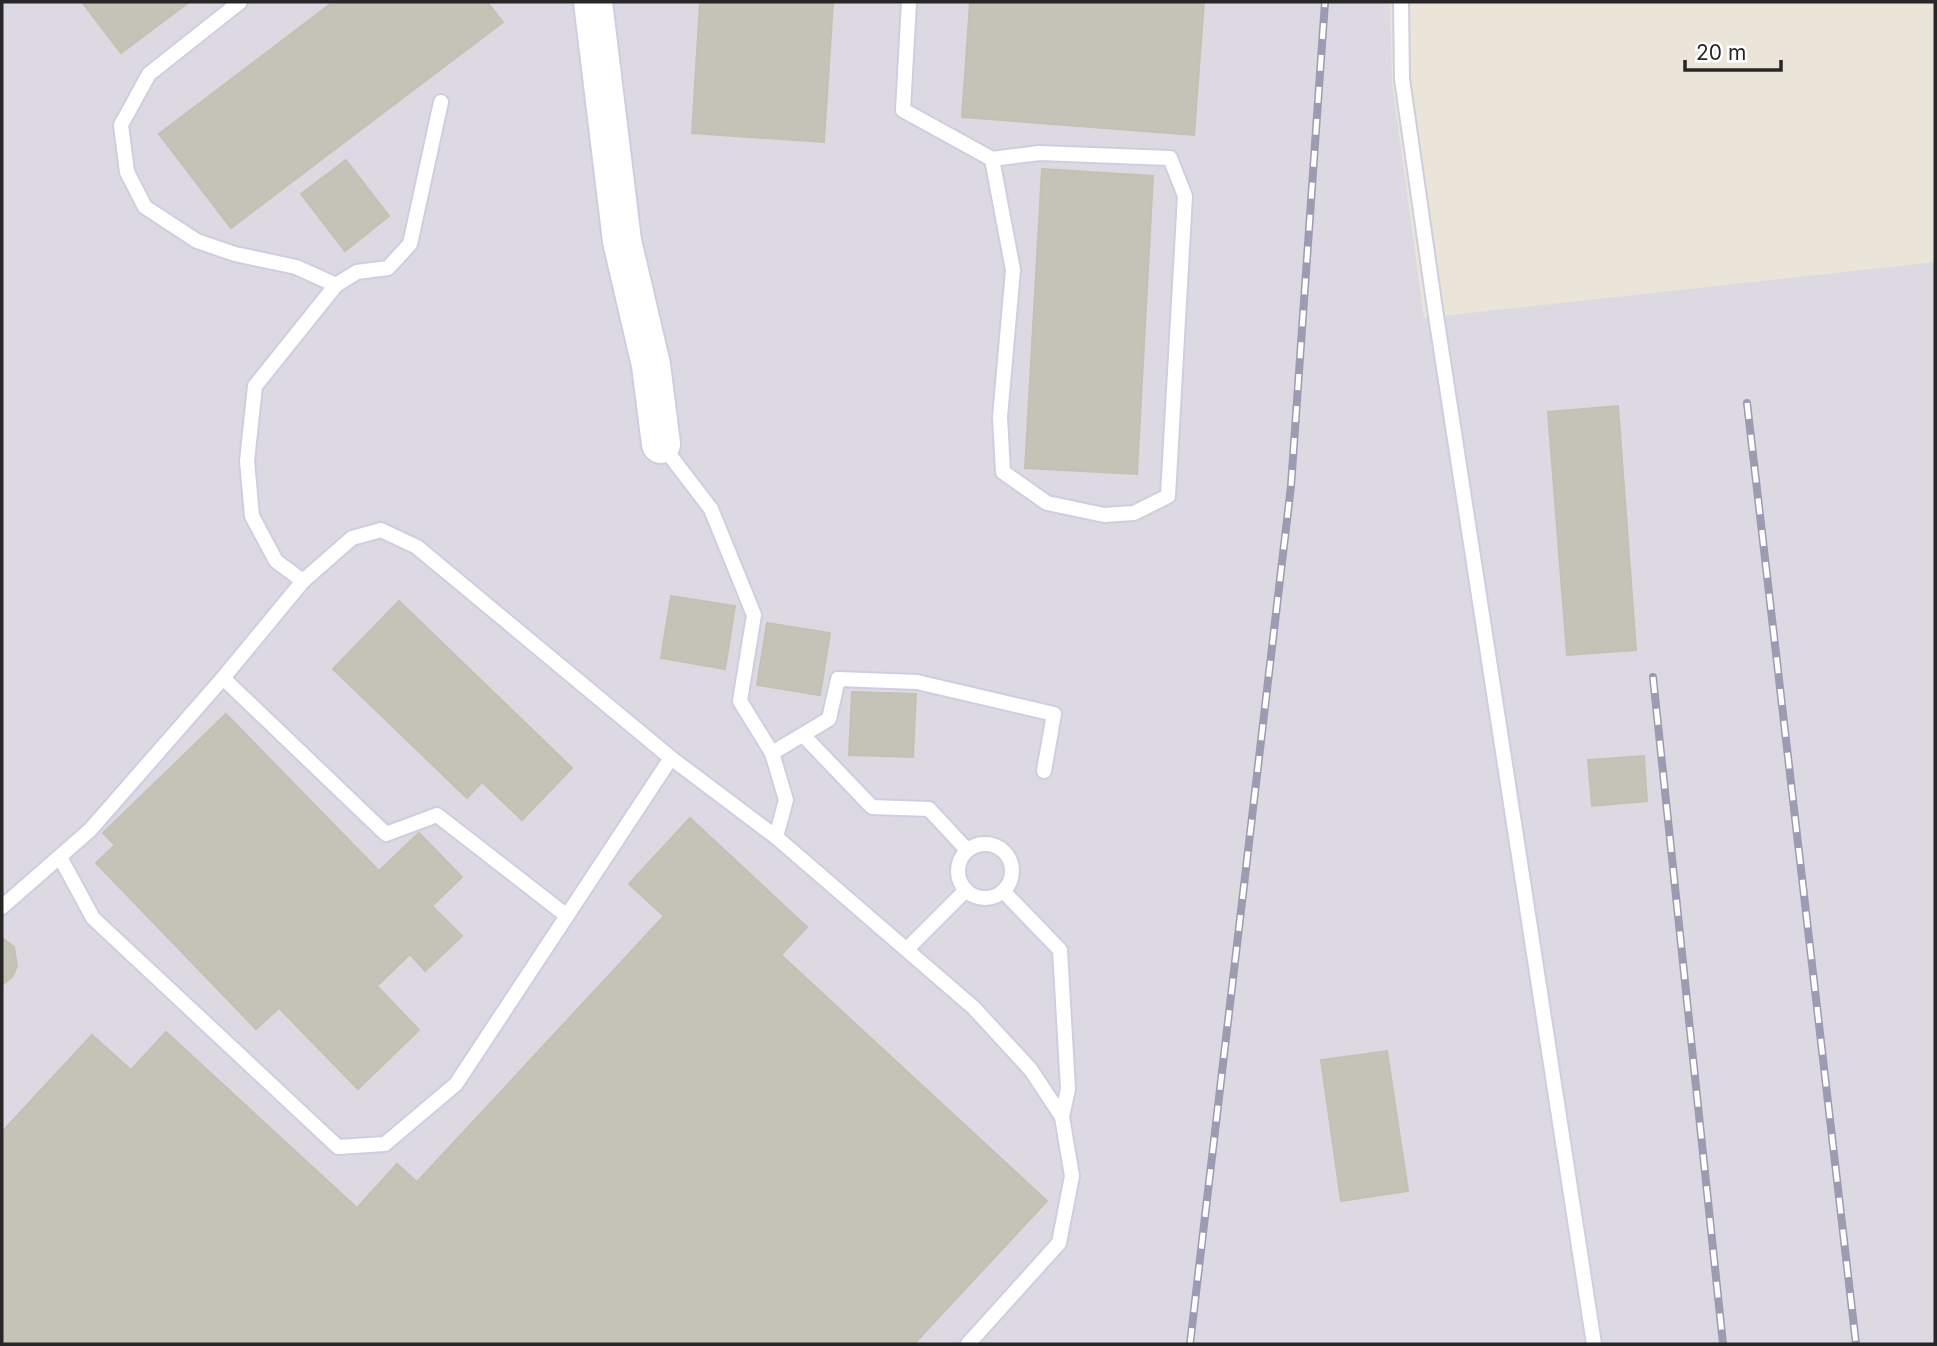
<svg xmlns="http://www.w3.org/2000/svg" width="1937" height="1346" viewBox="0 0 1937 1346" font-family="Inter,sans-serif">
<rect width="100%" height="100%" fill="#eae5d8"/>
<!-- industrial -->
<polygon fill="#ddd9e2" points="2,2 1390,2 1392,83 1424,318 1935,262 1935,1344 2,1344"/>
<!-- building -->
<g fill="#c5c2b8" stroke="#c5c1b2" stroke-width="2">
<polygon points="82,2 189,2 121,53"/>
<polygon points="333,2 487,2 503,22 231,228 159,134"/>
<polygon points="700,2 833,2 824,142 692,133"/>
<polygon points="970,2 1204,2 1194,135 962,117"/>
<polygon points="346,160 389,216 345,251 301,194"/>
<polygon points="1042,169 1153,176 1137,474 1025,468"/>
<polygon points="1618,406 1636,650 1567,655 1548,412"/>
<polygon points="671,596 735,606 725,669 661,658"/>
<polygon points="399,601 572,768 522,820 482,782 467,798 333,669"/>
<polygon points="767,623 830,633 820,695 757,685"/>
<polygon points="852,692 916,694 913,757 849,755"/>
<polygon points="226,714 379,871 419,833 462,877 432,906 462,936 425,971 410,954 377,986 419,1030 358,1089 279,1008 256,1029 96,863 115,845 103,833"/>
<polygon points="1644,756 1647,801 1592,806 1588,760"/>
<polygon points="690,818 807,927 781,955 1047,1201 914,1344 2,1344 2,1132 92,1035 131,1070 166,1032 357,1208 397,1164 417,1182 664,916 629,884"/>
<polygon points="2,938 14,947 17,966 12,977 2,985"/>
<polygon points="1387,1051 1408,1191 1341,1201 1321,1060"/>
</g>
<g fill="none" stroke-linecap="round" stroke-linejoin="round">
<!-- lane casing -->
<g stroke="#cecee1" stroke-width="18">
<g id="lane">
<polyline points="240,2 149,74 121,125 127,172 145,207 197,241 235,254 296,267 336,285"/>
<polyline points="909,2 903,110 992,159 1039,153 1170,158 1185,196 1168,496 1134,513 1104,515 1047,503 1003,472 1000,417 1013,270 992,159"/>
<polyline points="1401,2 1402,79 1435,309 1594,1344"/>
<polyline points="662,445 711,509 754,615 740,701 772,753 786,800 776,837"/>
<polyline points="303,581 276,561 252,516 247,461 255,386 336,285 357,272 388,268 410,244 441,102"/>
<polyline points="223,678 386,834 437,815 567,916"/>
<polyline points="803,735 872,807 929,809 967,850"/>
<polyline points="772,753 829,719 838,679 917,682 1054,714 1044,771"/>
<circle cx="985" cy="871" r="27"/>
<polyline points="60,857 93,918 338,1147 385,1144 456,1084 671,758"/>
<polyline points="1004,892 1060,950 1068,1089 1062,1117"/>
<polyline points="2,907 90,830 223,678 303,581 352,538 381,530 417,547 671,758 776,837 974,1008 1031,1070 1062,1117 1072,1176 1059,1243 968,1344"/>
<polyline points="907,949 966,890"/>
</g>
</g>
<!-- secondary casing -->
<g stroke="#cecee1" stroke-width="42">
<polyline id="secondary" points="593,2 622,241 651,365 661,444"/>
</g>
<!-- lane -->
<use href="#lane" stroke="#fff" stroke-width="14"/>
<!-- secondary -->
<use href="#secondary" stroke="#fff" stroke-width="38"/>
<!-- rail casing -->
<g stroke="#9c9bb2" stroke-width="8">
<g id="rail">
<polyline points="1747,403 1856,1344"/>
<polyline points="1653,677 1723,1344"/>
<polyline points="1190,1344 1291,486 1325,2"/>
</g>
</g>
<!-- rail -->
<use href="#rail" stroke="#fff" stroke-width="5" stroke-dasharray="16" stroke-linecap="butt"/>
</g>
<!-- border -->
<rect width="1937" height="1346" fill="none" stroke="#272727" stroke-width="7"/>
<!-- scale -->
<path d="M1685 60v10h96v-10" fill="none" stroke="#272727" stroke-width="3.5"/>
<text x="1696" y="60" font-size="21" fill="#272727" stroke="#ffffff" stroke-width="5" paint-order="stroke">20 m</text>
</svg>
